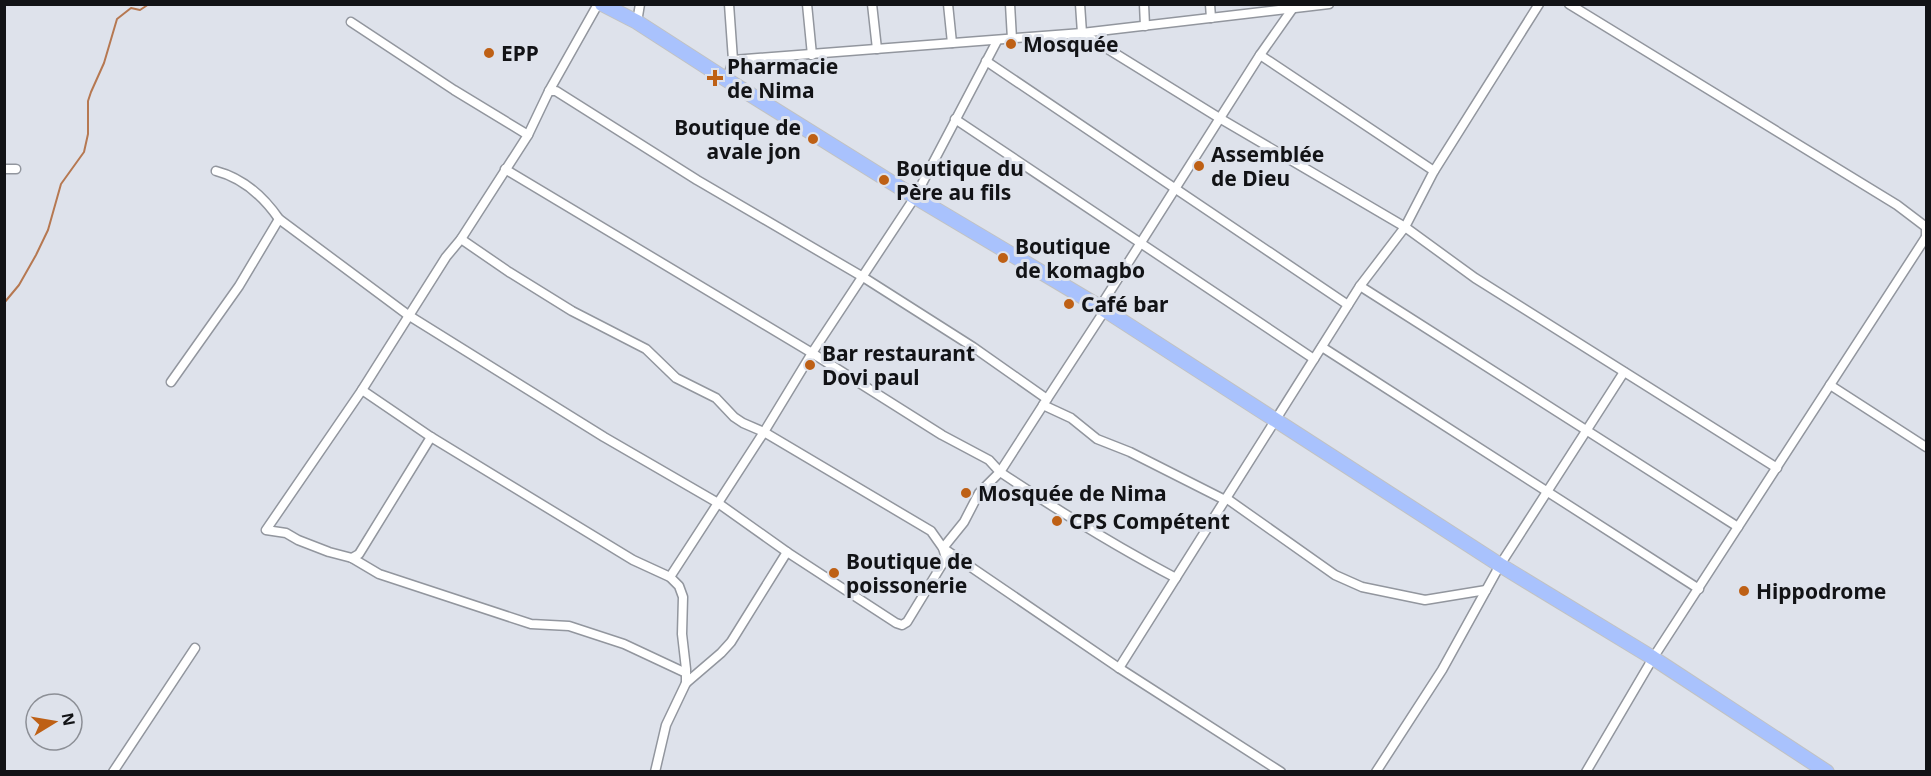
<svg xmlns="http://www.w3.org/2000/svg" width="1931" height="776" viewBox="0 0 1931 776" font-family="'Noto Sans',sans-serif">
<rect width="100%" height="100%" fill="#dee2eb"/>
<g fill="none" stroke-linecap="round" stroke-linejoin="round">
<!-- stream -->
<polyline stroke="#b67851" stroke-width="2" points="4,303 19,285 36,255 48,230 61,184 84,152 88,134 88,101 91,92 104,63 117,19 131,8 140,10 149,4"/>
<!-- street casing -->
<g stroke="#92969e" stroke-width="11">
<g id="street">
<polyline points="598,4 549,91 528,135 461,239 446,257 362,390 266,530 286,533 298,540 329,552 352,558 379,574 531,624 569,626 624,644 686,673"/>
<polyline points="807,4 812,55"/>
<polyline points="872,4 877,49"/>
<polyline points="948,4 952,43"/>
<polyline points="1010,4 1012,39"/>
<polyline points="1080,4 1082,33 1221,119 1405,227 1475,278 1777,468"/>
<polyline points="1144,4 1145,26"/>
<polyline points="1210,4 1211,18"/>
<polyline points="1569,4 1897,205 1926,227 1926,238"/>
<polyline points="351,22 454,90 528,135"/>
<polyline points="637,22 640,4"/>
<polyline points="1260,55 1434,171"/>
<polyline points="733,60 1082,33 1329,4"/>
<polyline points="986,61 1348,305"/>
<polyline points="727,80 733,60 729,4"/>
<polyline points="549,91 556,91 697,180 863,277 973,347 1047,399 1105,310"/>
<polyline points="955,119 1314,359"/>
<polyline points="4,169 16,169"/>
<polyline points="505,169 812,353 942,435 989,460 1000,472 979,493 964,522 943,548 1119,668 1281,772"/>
<path d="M216,171C243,178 263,196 279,219L408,315L604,437L718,503L787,552L896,623L902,625L907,622L946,558L943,548L931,531L764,432L743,423L734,417L716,398L676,378L646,349L572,311L509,272L461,239"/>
<polyline points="1360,286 1738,527"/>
<polyline points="1100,307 1260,55 1293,8"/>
<polyline points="1322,347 1699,589"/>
<polyline points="171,382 239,286 279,219"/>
<polyline points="1830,385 1926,447"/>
<polyline points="362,390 431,437 633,560 670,577 679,586 683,597 682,634 686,669 686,683 666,725 655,772"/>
<path d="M1047,399L1000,472C1057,510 1115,546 1176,578"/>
<polyline points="1043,405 1071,418 1097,439 1130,452 1225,500"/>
<polyline points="1226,498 1335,575 1362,587 1425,600 1486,590"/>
<polyline points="352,558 359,554 431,437"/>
<polyline points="670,577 764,432 812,353 915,197 997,41"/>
<polyline points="1119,668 1360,286 1405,227 1434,171 1539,4"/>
<polyline points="686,683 721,653 731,642 787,552"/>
<polyline points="113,772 195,648"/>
<polyline points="1376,772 1442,670 1500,565 1624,372"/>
<polyline points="1586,772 1653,658 1926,237"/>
</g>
</g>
<!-- primary casing -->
<g stroke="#c1c2c2" stroke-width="16">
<polyline id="primary" points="602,4 637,22 727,80 915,197 1105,310 1500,565 1653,658 1827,772"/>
</g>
<!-- street -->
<use href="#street" stroke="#fff" stroke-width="8"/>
<!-- primary -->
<use href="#primary" stroke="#a9c2fd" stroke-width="14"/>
</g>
<!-- markers -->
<g fill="#be6015" stroke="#dee2eb" stroke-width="2">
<circle cx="1011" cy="44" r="6"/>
<circle cx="489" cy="53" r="6"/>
<path d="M712 69h6v6h6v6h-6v6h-6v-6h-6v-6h6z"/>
<circle cx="813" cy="139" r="6"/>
<circle cx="1199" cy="166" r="6"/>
<circle cx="884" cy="180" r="6"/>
<circle cx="1003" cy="258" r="6"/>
<circle cx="1069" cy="304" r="6"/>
<circle cx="810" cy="365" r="6"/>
<circle cx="966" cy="493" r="6"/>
<circle cx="1057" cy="521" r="6"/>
<circle cx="834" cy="573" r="6"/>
<circle cx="1744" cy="591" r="6"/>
</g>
<g text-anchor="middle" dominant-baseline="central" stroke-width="6" stroke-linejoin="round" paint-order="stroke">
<!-- poi labels -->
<g font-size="21" font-weight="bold" fill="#121316" stroke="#dee2eb" text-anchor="start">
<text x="1023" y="44">Mosquée</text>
<text x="501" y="53">EPP</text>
<text x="727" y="66">Pharmacie<tspan x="727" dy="24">de Nima</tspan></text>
<text x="801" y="127" text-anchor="end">Boutique de<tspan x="801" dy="24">avale jon</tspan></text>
<text x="1211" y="154">Assemblée<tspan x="1211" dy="24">de Dieu</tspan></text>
<text x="896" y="168">Boutique du<tspan x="896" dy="24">Père au fils</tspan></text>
<text x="1015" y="246">Boutique<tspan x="1015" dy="24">de komagbo</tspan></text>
<text x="1081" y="304">Café bar</text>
<text x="822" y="353">Bar restaurant<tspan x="822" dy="24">Dovi paul</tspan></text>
<text x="978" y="493">Mosquée de Nima</text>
<text x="1069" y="521">CPS Compétent</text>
<text x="846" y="561">Boutique de<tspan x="846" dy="24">poissonerie</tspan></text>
<text x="1756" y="591">Hippodrome</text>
</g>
</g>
<!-- border -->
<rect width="1931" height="776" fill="none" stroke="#121316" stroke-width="12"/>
<!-- north arrow -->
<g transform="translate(54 722) rotate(79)"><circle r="28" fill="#dee2eb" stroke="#8c8f96" stroke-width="1.5"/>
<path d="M0-4.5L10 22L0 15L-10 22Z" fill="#be6015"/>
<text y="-9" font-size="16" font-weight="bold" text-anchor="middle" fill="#121316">N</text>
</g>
</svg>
